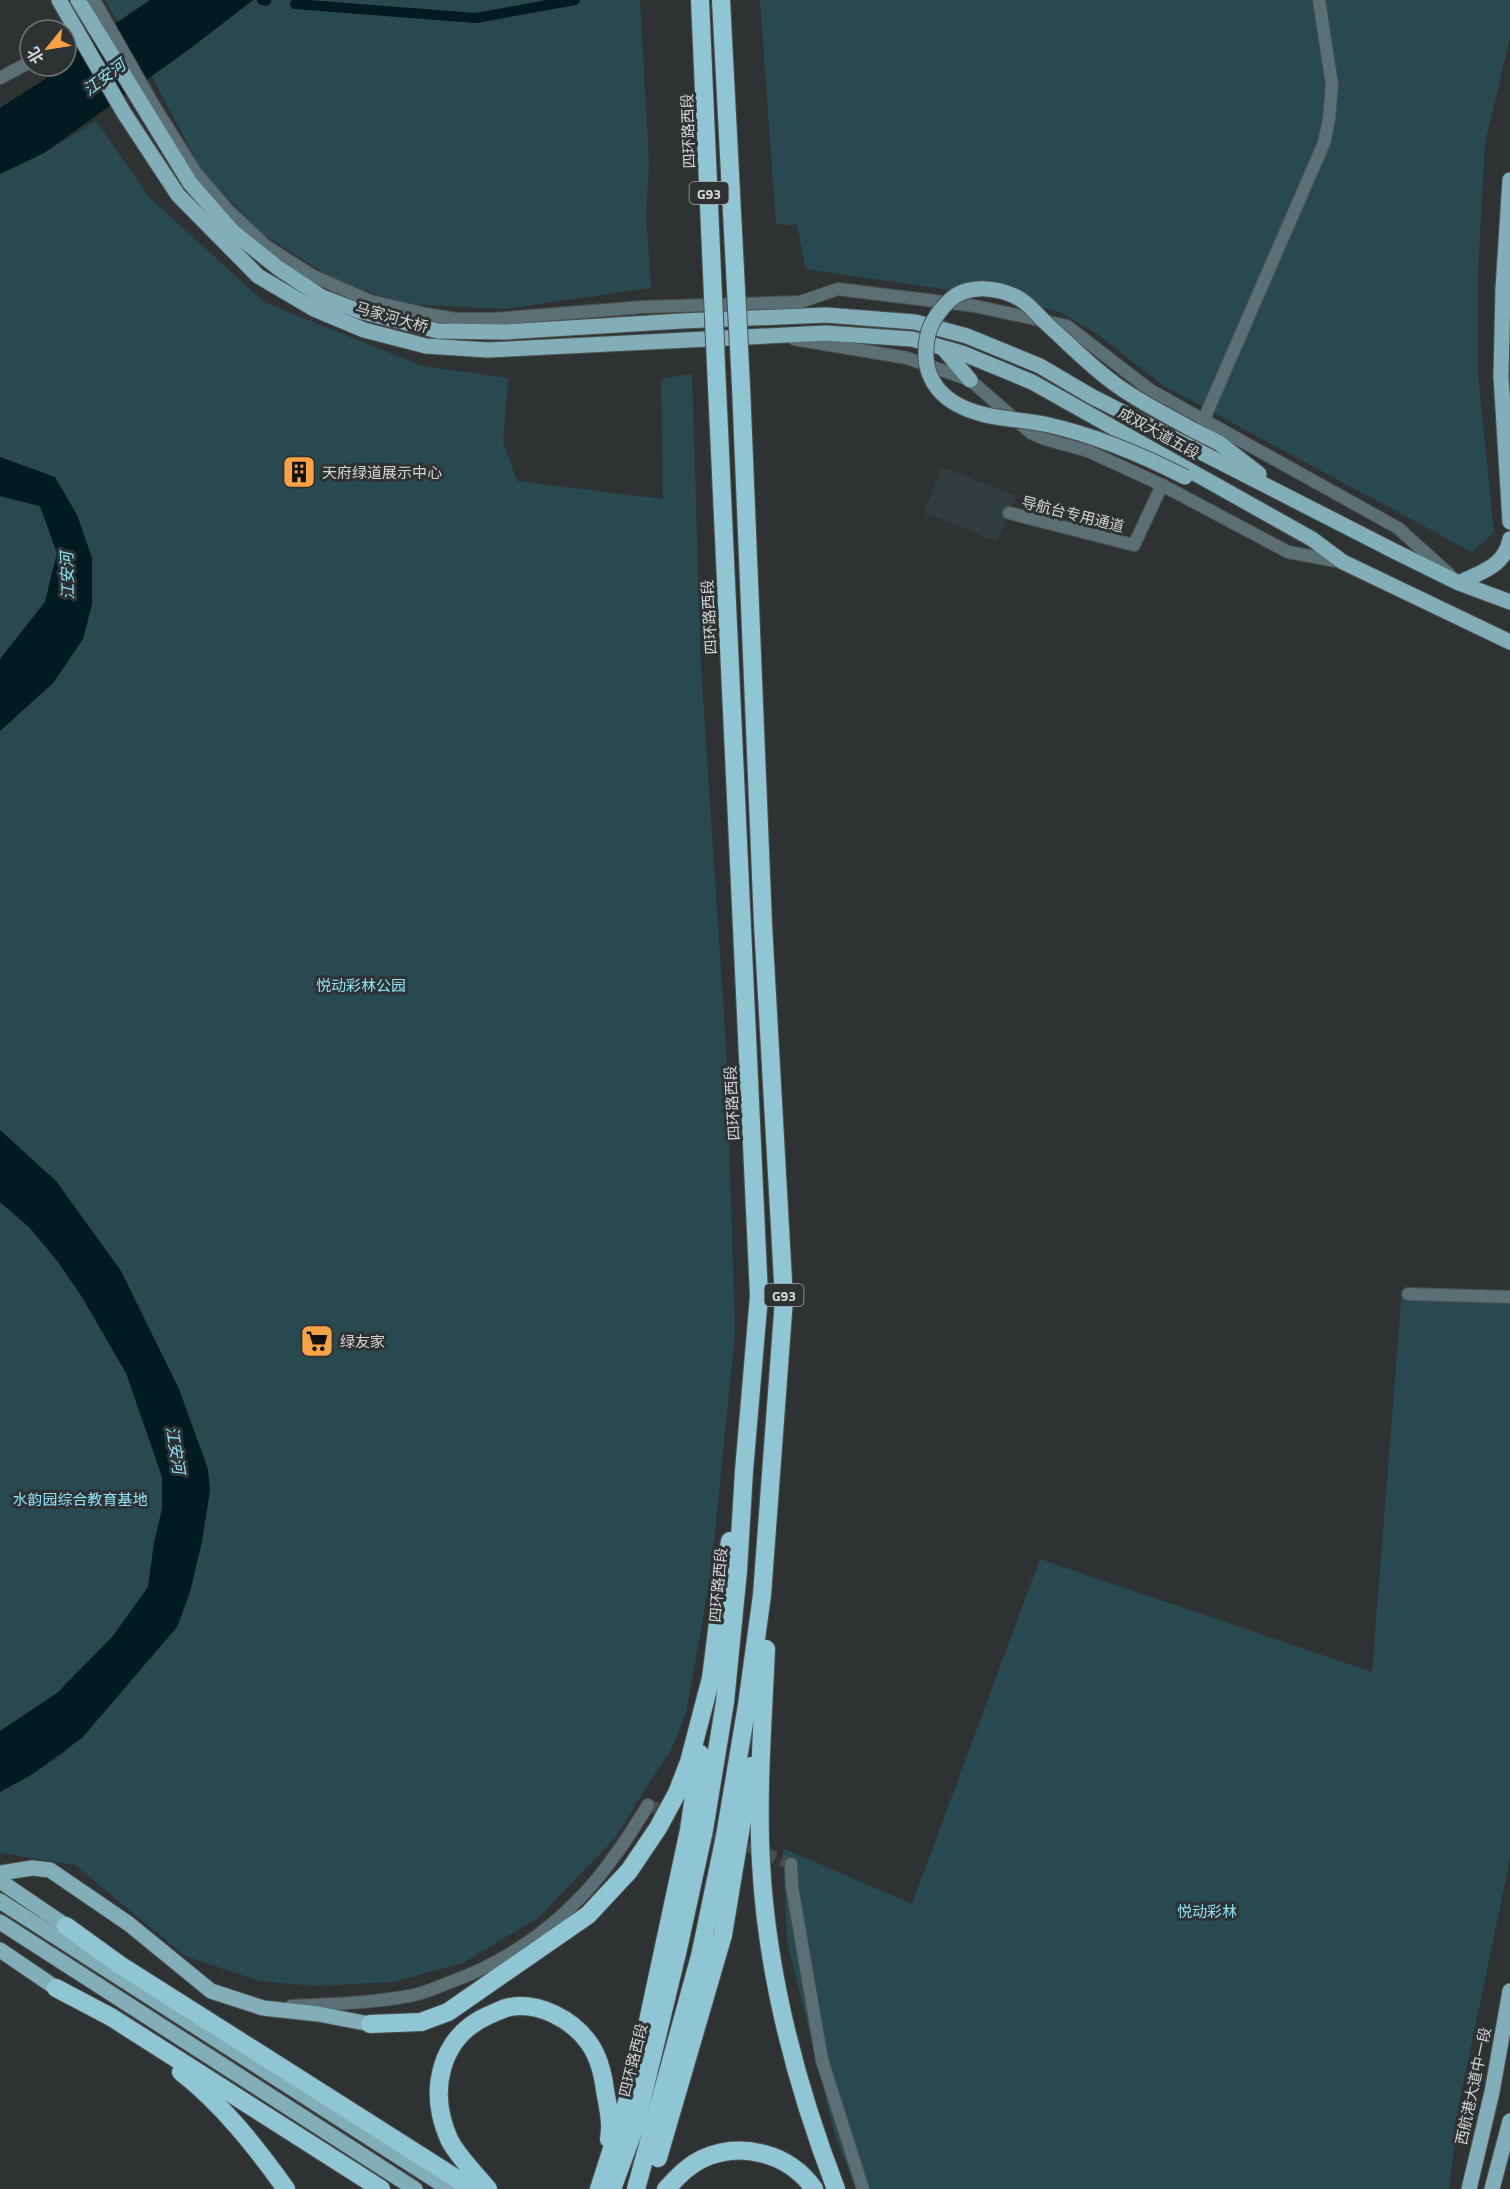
<svg xmlns="http://www.w3.org/2000/svg" width="1510" height="2189" viewBox="0 0 1510 2189" font-family="'Titillium Web','Noto Sans SC',sans-serif">
<rect width="100%" height="100%" fill="#2f3233"/>
<!-- built -->
<polygon fill="#323d40" points="942,467 1016,496 997,542 924,512"/>
<!-- green -->
<g fill="#294951">
<polygon points="105,0 150,0 119,23"/>
<polygon points="253,0 640,0 649,163 646,215 651,288 505,309 406,304 339,282 261,233 202,171 152,76"/>
<polygon points="760,0 1510,0 1510,38 1485,143 1478,272 1478,375 1494,533 1472,552 1164,386 1097,334 1060,312 1005,298 806,269 797,225 776,224"/>
<polygon points="96,121 149,197 264,302 422,366 508,378 503,442 517,481 663,499 661,379 692,374 701,667 726,1047 735,1333 711,1572 686,1714 670,1752 650,1781 616,1837 539,1917 463,1963 393,1982 316,1986 260,1981 185,1956 75,1865 0,1853 0,1792 31,1775 63,1754 177,1627 190,1592 202,1541 210,1490 179,1389 121,1271 56,1181 0,1130 0,731 53,683 83,639 92,604 92,558 77,515 55,478 0,457 0,174 44,153"/>
<polygon points="0,496 40,506 57,553 45,602 0,659"/>
<polygon points="0,1202 30,1228 58,1262 82,1297 126,1373 162,1477 162,1509 154,1543 148,1587 113,1636 57,1693 0,1731"/>
<polygon points="1402,1290 1510,1301 1510,1859 1460,2099 1449,2189 856,2189 835,2136 787,1941 783,1848 912,1904 1040,1559 1372,1672"/>
</g>
<!-- water -->
<g fill="#011b21">
<polygon points="150,0 253,0 191,48 44,153 0,174 0,108 45,79 57,66 66,66 66,57"/>
<polygon points="0,457 55,477 77,515 92,558 92,604 83,639 53,683 0,731 0,659 45,602 57,553 40,506 0,496"/>
<polygon points="0,1130 56,1181 121,1271 179,1389 208,1469 210,1490 202,1541 190,1592 177,1627 82,1738 31,1775 0,1792 0,1731 57,1693 113,1636 148,1587 154,1543 162,1509 162,1477 126,1373 82,1297 58,1262 30,1228 0,1202"/>
</g>
<g fill="none" stroke-linecap="round" stroke-linejoin="round">
<!-- canal -->
<g stroke="#011b21" stroke-width="10">
<polyline points="262,0 266,1"/>
<polyline points="295,4 476,18 575,0"/>
</g>
<!-- minor-tunnel -->
<polyline stroke="#484b4b" stroke-width="12" stroke-dasharray="12 6" stroke-linecap="butt" points="648,1805 791,1864"/>
<!-- minor casing -->
<g stroke="#4d5050" stroke-width="14">
<g id="minor">
<polyline points="0,78 30,62"/>
<polyline points="1204,419 1324,143 1329,119 1332,85 1319,0"/>
<polyline points="1009,513 1134,545 1162,485"/>
<polyline points="1408,1294 1510,1297"/>
<polyline points="791,1864 792,1887 822,2060 863,2189"/>
<path d="M291,2006C332,2004 374,2003 414,1995C427,1992 440,1986 453,1981C517,1958 573,1914 613,1858C626,1841 637,1823 648,1805"/>
</g>
</g>
<!-- tertiary casing -->
<g stroke="#4d5050" stroke-width="14">
<g id="tertiary">
<polyline points="94,0 154,106 196,173 228,210 266,246 313,276 370,301 426,314 456,319 494,319 643,307 800,302 838,289 975,306 1067,326 1150,390 1398,528 1449,574"/>
<polyline points="794,339 907,358 970,380 1031,433 1045,439 1088,451 1162,485 1288,552 1342,562"/>
</g>
</g>
<!-- primary casing -->
<g stroke="#4d5050" stroke-width="17">
<g id="primary">
<polyline points="59,0 124,113 178,195 258,276 314,309 364,330 426,346 488,350 826,333 912,339 962,353 1032,382 1312,539 1343,562 1510,642"/>
<polyline points="78,0 190,183 232,231 278,268 322,297 359,311 438,331 505,332 682,321 826,315 915,322 967,336 1040,366 1091,396 1396,552 1459,583 1510,602"/>
<polyline points="1510,180 1503,289 1501,376 1510,522"/>
<polyline points="943,348 970,380"/>
<polyline points="1193,430 1219,443 1259,474"/>
<path d="M1459,583C1481,572 1505,566 1510,539"/>
<polyline points="0,1873 32,1868 50,1870 129,1924 211,1991 263,2008 318,2014 370,2024"/>
<polyline points="0,1881 66,1926"/>
<polyline points="0,1901 449,2189"/>
<polyline points="0,1922 415,2189"/>
<polyline points="0,1950 56,1988"/>
<polyline points="1469,2189 1492,2092 1510,1991"/>
<polyline points="1492,2189 1510,2121"/>
</g>
</g>
<!-- motorway casing -->
<g stroke="#4d5050" stroke-width="20">
<g id="motorway">
<path d="M766,1649C763,1720 757,1792 761,1863C767,1975 796,2085 836,2189"/>
<polyline points="66,1926 120,1965 473,2189"/>
<polyline points="56,1988 111,2017 381,2189"/>
<polyline points="648,2021 689,1830 700,1754"/>
<polyline points="370,2024 421,2022 448,2012 588,1915 629,1871 658,1828 677,1793 689,1762 711,1678 724,1575 730,1541"/>
<path d="M181,2072C222,2104 256,2147 286,2189"/>
<polyline points="658,2158 723,1935 751,1766"/>
<path d="M488,2189C477,2176 455,2153 449,2139C428,2092 439,2037 489,2015C495,2013 503,2008 510,2007C539,2002 572,2019 589,2043C599,2057 603,2074 605,2090C608,2107 612,2123 609,2139"/>
<polyline points="599,2189 637,2071"/>
<polyline points="612,2189 636,2124 678,1949 704,1830 725,1702 738,1571 744,1471 759,1296 717,387"/>
<polyline points="636,2189 700,1956 725,1836 747,1705 762,1595 784,1299 763,924 741,386"/>
<path d="M666,2189C677,2178 687,2166 702,2159C741,2141 789,2153 814,2189"/>
</g>
</g>
<!-- minor -->
<use href="#minor" stroke="#5b7075" stroke-width="12"/>
<!-- tertiary -->
<use href="#tertiary" stroke="#5b7075" stroke-width="12"/>
<!-- primary -->
<use href="#primary" stroke="#81aeb9" stroke-width="15"/>
<!-- motorway -->
<use href="#motorway" stroke="#90c6d4" stroke-width="18"/>
<!-- primary-bridge casing -->
<g stroke="#4d5050" stroke-width="17" stroke-linecap="butt">
<path id="primary-bridge" d="M1185,477C1142,455 1097,436 1049,425C1018,418 981,420 953,402C937,392 927,376 926,358C925,333 931,319 949,301C967,283 999,287 1020,299C1030,305 1038,316 1047,324C1069,344 1090,366 1115,384C1139,402 1167,415 1193,430"/>
</g>
<!-- motorway-bridge casing -->
<g stroke="#4d5050" stroke-width="20" stroke-linecap="butt">
<g id="motorway-bridge">
<polyline points="700,0 717,387"/>
<polyline points="721,0 741,386"/>
</g>
</g>
<!-- primary-bridge -->
<use href="#primary-bridge" stroke="#81aeb9" stroke-width="15"/>
<!-- motorway-bridge -->
<use href="#motorway-bridge" stroke="#90c6d4" stroke-width="18"/>
</g>
<!-- icons -->
<defs>
<g id="building-square" transform="scale(1.725)"><rect x="-9" y="-9" width="18" height="18" rx="4" fill="#f6a246" stroke="#2f3233"/><path d="M-4-6H4V6H1V3H-1V6H-4ZM-2.5-4.3h1.7v1.8h-1.7ZM.8-4.3h1.7v1.8H.8ZM-2.5-1h1.7V.8h-1.7ZM.8-1h1.7V.8H.8Z" fill="#111"/></g>
<g id="supermarket-square" transform="scale(1.725)"><rect x="-9" y="-9" width="18" height="18" rx="4" fill="#f6a246" stroke="#2f3233"/><path d="M-6-5.5h2.5l.6 2H6L4.5 2H-2.5L-4.4-4H-6ZM-1.5 3.2a1.3 1.3 0 1 0 .1 0ZM3 3.2a1.3 1.3 0 1 0 .1 0Z" fill="#111"/></g>
</defs>
<g fill-rule="evenodd">
<use href="#building-square" x="299" y="472"/>
<use href="#supermarket-square" x="317" y="1341"/>
</g>
<g text-anchor="middle" dominant-baseline="central" stroke-width="6" stroke-linejoin="round" paint-order="stroke">
<!-- shield labels -->
<g fill="#2f3233" stroke="#a2a5a5" stroke-width="1.5">
<rect x="689.5" y="182" width="39" height="22" rx="4.5"/>
<rect x="764.5" y="1284" width="39" height="22" rx="4.5"/>
</g>
<g font-size="14" font-weight="bold" fill="#d4d6d6">
<text x="709" y="193">G93</text>
<text x="784" y="1295">G93</text>
</g>
<!-- street labels -->
<g font-size="15" fill="#d4d6d6" stroke="#2f3233">
<text transform="translate(688 131) rotate(-92)">四环路西段</text>
<text transform="translate(392 317) rotate(16)">马家河大桥</text>
<text transform="translate(1159 433) rotate(29)">成双大道五段</text>
<text transform="translate(1073 514) rotate(14)">导航台专用通道</text>
<text transform="translate(709 617) rotate(-93)">四环路西段</text>
<text transform="translate(732 1103) rotate(-93)">四环路西段</text>
<text transform="translate(718 1585) rotate(-85)">四环路西段</text>
<text transform="translate(633 2060) rotate(-76)">四环路西段</text>
<text transform="translate(1473 2086) rotate(-78)">西航港大道中一段</text>
</g>
<!-- poi labels -->
<g font-size="15" fill="#d4d6d6" stroke="#2f3233" text-anchor="start">
<text x="322" y="472">天府绿道展示中心</text>
<text x="340" y="1341">绿友家</text>
</g>
<!-- park labels -->
<g font-size="15" fill="#8ce4f9" stroke="#2f3233">
<text x="361" y="985">悦动彩林公园</text>
<text x="80" y="1499">水韵园综合教育基地</text>
<text x="1207" y="1911">悦动彩林</text>
</g>
<!-- water labels -->
<g font-size="16" font-style="italic" fill="#8be2f7" stroke="#2f3233">
<text transform="translate(104 77) rotate(-37)">江安河</text>
<text transform="translate(67 576) rotate(-92)">江安河</text>
<text transform="translate(176 1450) rotate(81)">江安河</text>
</g>
</g>
<!-- north arrow -->
<g transform="translate(48 48) rotate(240)"><circle r="28" fill="#2f3233" stroke="#717474" stroke-width="1.5"/>
<path d="M0-4.5L10 22L0 15L-10 22Z" fill="#f6a246"/>
<text y="-9" font-size="16" font-weight="bold" text-anchor="middle" fill="#d4d6d6">北</text>
</g>
</svg>
